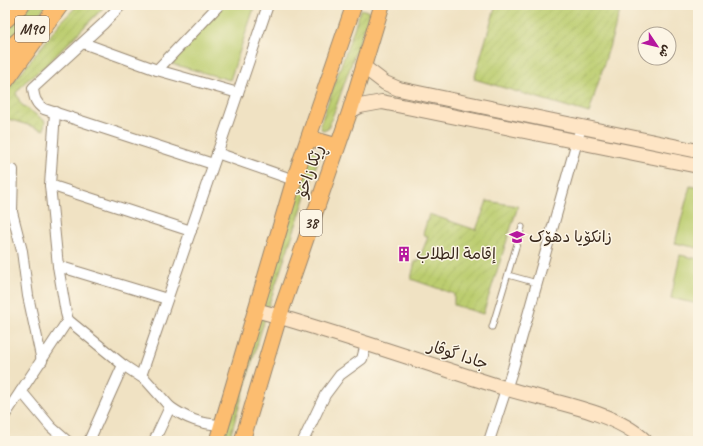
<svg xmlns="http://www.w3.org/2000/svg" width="703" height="446" viewBox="0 0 703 446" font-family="Caveat,'Playpen Sans Arabic',sans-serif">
<defs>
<pattern id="garden-furrows" width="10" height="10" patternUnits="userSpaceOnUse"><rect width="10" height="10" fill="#bccd70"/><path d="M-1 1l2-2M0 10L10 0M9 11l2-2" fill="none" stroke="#a2b061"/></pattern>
</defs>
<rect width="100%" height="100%" fill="#fcf5e5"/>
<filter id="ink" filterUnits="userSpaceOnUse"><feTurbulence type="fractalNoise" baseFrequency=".025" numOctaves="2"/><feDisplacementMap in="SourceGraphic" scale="8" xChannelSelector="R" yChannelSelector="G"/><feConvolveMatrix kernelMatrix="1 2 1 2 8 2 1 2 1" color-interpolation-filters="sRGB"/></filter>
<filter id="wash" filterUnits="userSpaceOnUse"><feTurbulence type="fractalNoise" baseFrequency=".012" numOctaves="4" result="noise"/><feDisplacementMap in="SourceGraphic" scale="16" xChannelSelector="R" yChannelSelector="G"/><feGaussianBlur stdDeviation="0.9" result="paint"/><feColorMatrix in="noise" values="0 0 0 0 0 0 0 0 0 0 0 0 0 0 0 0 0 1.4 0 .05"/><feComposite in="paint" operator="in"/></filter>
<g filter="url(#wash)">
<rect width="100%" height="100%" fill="#f0e2c3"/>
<!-- park -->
<g fill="#bccd70" stroke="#7c7c47">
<polygon points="30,5 48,5 5,43 5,29"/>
<polygon points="223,5 255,5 230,80 172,64"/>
<polygon points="690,186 698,188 698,248 675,243"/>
<polygon points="680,255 698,259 698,304 671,298"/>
</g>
<!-- garden -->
<g fill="url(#garden-furrows)" stroke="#7c7c47">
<polygon points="78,5 106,5 48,64 25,82 16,93 21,104 45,121 44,130 5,118 5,93 61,22"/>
<polygon points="496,5 622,5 589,113 474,79"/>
<polygon points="361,9 370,12 328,129 322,130 320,125"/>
<polygon points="316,149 321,152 268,307 260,304 289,212 312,150"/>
<polygon points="487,201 518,206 483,314 454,305 454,294 411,279 415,261 418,262 428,237 423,234 429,214 476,230"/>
<polygon points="255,316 265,318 229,441 220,441"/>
</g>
</g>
<g filter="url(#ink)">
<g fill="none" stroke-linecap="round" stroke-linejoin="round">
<!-- lane casing -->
<g stroke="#968670" stroke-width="7">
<g id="lane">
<polyline points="508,275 537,283"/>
<polyline points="492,327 522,227"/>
</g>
</g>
<!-- street casing -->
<g stroke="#968670" stroke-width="12">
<g id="street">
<path d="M121,5L103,24L33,88C34,98 36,104 44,109L213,164"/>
<polyline points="83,43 157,70 238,93"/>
<polyline points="157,70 219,5"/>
<polyline points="55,112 50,185 58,266 66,313 68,320 123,365 146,380 170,407 154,441"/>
<polyline points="217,153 294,180"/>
<polyline points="13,170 12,212 22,251 28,296 42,361"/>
<polyline points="50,185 191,231"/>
<polyline points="58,266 167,299"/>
<polyline points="141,376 268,5"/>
<polyline points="21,391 51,427 67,441"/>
<path d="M170,407C187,419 201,424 221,425"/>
<polyline points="5,415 68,320"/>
<polyline points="89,441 123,365"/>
<polyline points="303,441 325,395 340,375 362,359 366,344"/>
<polyline points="489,441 513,368 581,127"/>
</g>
</g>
<!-- secondary casing -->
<g stroke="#968670" stroke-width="16">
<g id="secondary">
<polyline points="364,67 385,83 399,89 698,151"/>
<polyline points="350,111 360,106 382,102 698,166"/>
<path d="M256,310C339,333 421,362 504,388C546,401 614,410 645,441"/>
</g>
</g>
<!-- primary casing -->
<g stroke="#968670" stroke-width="17">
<g id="primary">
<polyline points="309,138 337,146"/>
<polyline points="217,441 294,180 354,5"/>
<polyline points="242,441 279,317 350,111 382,5"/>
</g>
</g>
<!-- highway casing -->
<g stroke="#968670" stroke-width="20">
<g id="highway">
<polyline points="5,19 20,5"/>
<polyline points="5,54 32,29"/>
<polyline points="5,80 59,5"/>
</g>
</g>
<!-- lane -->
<use href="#lane" stroke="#fff" stroke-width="5"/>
<!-- street -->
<use href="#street" stroke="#fff" stroke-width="10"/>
<!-- secondary -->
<use href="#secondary" stroke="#fee5c5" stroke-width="14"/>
<!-- primary -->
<use href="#primary" stroke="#fcbd6f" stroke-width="15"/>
<!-- highway -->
<use href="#highway" stroke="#fcbd6f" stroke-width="18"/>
</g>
</g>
<!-- icons -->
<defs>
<g id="university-bare" transform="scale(1.2)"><path d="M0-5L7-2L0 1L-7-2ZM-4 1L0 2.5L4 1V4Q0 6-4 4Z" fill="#b5179e" stroke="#fcf5e5" stroke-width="2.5" paint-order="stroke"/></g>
<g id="building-bare" transform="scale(1.2)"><path d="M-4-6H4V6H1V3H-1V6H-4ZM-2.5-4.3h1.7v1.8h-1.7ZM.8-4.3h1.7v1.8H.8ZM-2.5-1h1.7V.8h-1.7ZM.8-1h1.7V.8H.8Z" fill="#b5179e" stroke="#fcf5e5" stroke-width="2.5" paint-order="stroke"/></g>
</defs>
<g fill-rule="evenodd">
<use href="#university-bare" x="517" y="237"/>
<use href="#building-bare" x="404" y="254"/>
</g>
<g text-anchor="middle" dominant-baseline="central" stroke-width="3" stroke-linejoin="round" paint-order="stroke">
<!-- shield labels -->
<g fill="#fcf5e5" stroke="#75675a" stroke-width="1">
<rect x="15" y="16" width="34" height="26" rx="3"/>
<rect x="300" y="210" width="22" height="26" rx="3"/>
</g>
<g font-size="15" font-weight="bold" fill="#3b2a1e">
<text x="32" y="29">M90</text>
<text x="311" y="223">38</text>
</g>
<!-- street labels -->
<g font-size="16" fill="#3b2a1e" stroke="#fcf5e5">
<text transform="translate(310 171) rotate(-71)">ڕێکا زاخۆ</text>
<text transform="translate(458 355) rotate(18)">جادا گوڤار</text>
</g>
<!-- poi labels -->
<g font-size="16" fill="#3b2a1e" stroke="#fcf5e5" text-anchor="start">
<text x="529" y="237">زانکۆیا دهۆک</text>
<text x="416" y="254">إقامة الطلاب</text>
</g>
</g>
<!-- margin -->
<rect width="703" height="446" fill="none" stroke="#fcf5e5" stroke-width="20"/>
<!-- north arrow -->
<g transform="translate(657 46) rotate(125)"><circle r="19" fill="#fcf5e5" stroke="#afa495"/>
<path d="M0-3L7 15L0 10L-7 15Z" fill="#b5179e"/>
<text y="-6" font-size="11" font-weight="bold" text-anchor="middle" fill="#3b2a1e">ش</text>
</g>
</svg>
